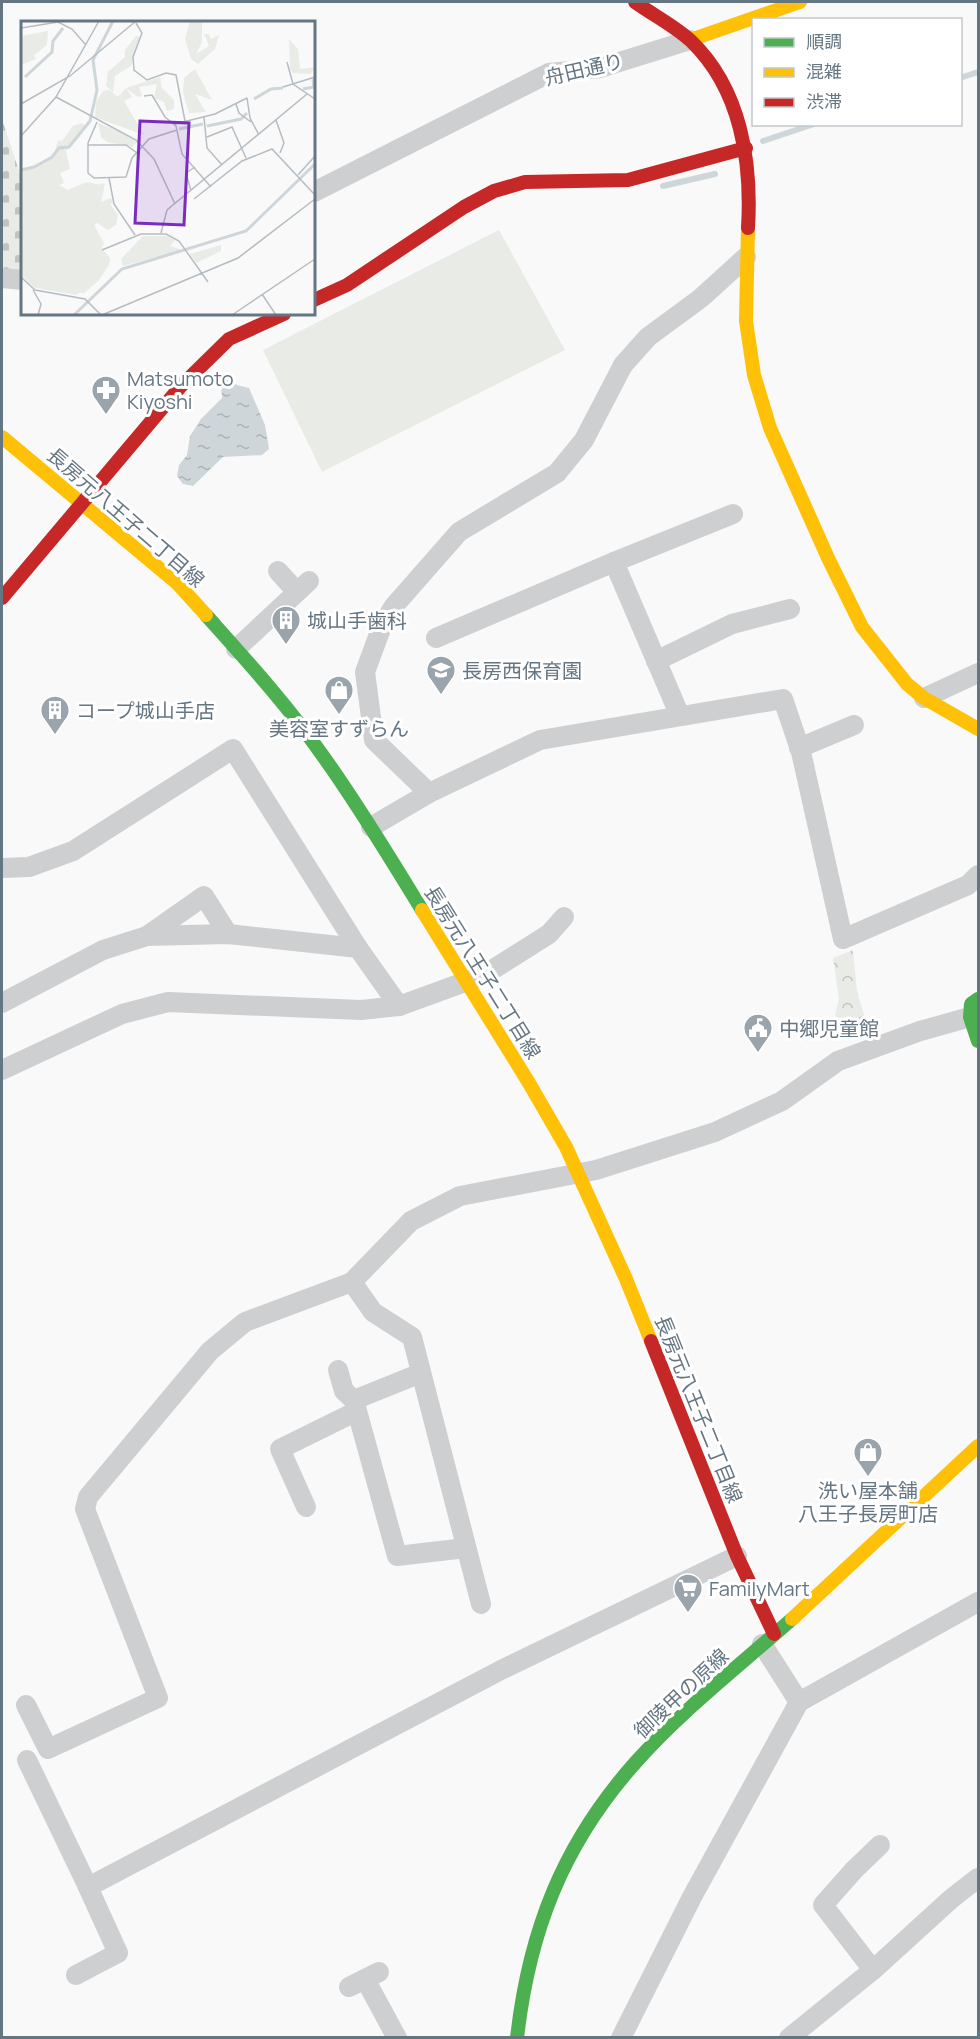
<svg xmlns="http://www.w3.org/2000/svg" width="980" height="2039" viewBox="0 0 980 2039" font-family="Manrope,'Noto Sans JP',sans-serif">
<defs>
<pattern id="cemetery-stones" width="16" height="16" patternUnits="userSpaceOnUse" patternTransform="scale(1.5)"><rect width="16" height="16" fill="#e8ebe6"/><path d="M2 7V4a2 2 0 0 1 4 0v3zM10 15v-3a2 2 0 0 1 4 0v3z" fill="#c0c3c0"/></pattern>
<pattern id="park-crowns" width="20" height="18" patternUnits="userSpaceOnUse" patternTransform="scale(1.5)"><rect width="20" height="18" fill="#e8ebe6"/><path d="M2 6a3 3 0 1 1 6 0M12 15a3 3 0 1 1 6 0" fill="none" stroke="#c0c3c0"/></pattern>
<pattern id="water-ripples" width="26" height="14" patternUnits="userSpaceOnUse" patternTransform="scale(1.5)"><rect width="26" height="14" fill="#ced6d9"/><path d="M2 4q2-2 4 0t4 0M15 11q2-2 4 0t4 0" fill="none" stroke="#abb2b5"/></pattern>
</defs>
<rect width="100%" height="100%" fill="#f9f9f9"/>
<!-- cemetery -->
<polygon fill="url(#cemetery-stones)" points="2,119 22,180 22,280 2,278"/>
<!-- park -->
<polygon fill="url(#park-crowns)" points="853,950 857,992 866,1021 839,1032 835,1014 839,999 833,958"/>
<!-- garden -->
<polygon fill="#e8ebe6" points="499,230 565,350 322,472 263,350"/>
<!-- water -->
<polygon fill="url(#water-ripples)" points="229,379 237,385 249,388 265,425 269,449 262,455 223,457 193,486 183,484 177,476 179,465 187,455 190,436 201,419 222,398 221,383"/>
<g fill="none" stroke-linecap="round" stroke-linejoin="round">
<!-- stream -->
<g stroke="#ced6d9" stroke-width="6">
<polyline points="960,78 978,72"/>
<polyline points="763,141 814,124"/>
<polyline points="663,186 715,174"/>
</g>
<!-- street -->
<g stroke="#cecfd0" stroke-width="20">
<polyline points="314,192 549,73 600,68 690,40"/>
<polyline points="2,278 22,280"/>
<polyline points="614,562 680,716"/>
<polyline points="278,571 297,592"/>
<polyline points="436,638 614,562 733,514"/>
<polyline points="236,649 309,581"/>
<polyline points="656,661 732,624 790,609"/>
<polyline points="924,698 978,673"/>
<polyline points="799,748 854,725"/>
<polyline points="429,793 374,740 365,672 382,626 394,606 459,532 557,473 584,440 623,365 648,337 701,298 746,257"/>
<polyline points="371,827 429,793 540,740 783,699 801,752 843,939 968,885 978,875"/>
<polyline points="2,868 29,867 73,851 233,749 358,948 399,1006"/>
<polyline points="147,936 204,896 228,934"/>
<polyline points="2,1003 103,950 147,936 228,934 358,948"/>
<polyline points="2,1070 122,1014 168,1002 361,1010 399,1006 484,975 549,934 564,917"/>
<polyline points="352,1282 373,1312 412,1337 481,1604"/>
<polyline points="338,1370 344,1391 354,1400"/>
<polyline points="421,1373 354,1400 397,1556 466,1548"/>
<polyline points="306,1507 280,1449 357,1411"/>
<polyline points="762,1644 799,1702"/>
<polyline points="26,1705 48,1749 158,1698 85,1509 88,1497 210,1351 245,1322 352,1282 411,1221 460,1196 596,1170 715,1132 782,1101 838,1061 920,1031 970,1017"/>
<polyline points="27,1760 88,1887"/>
<polyline points="873,1970 823,1905 854,1870 880,1845"/>
<polyline points="76,1975 118,1953 88,1887 501,1670 737,1556"/>
<polyline points="365,1979 397,2038"/>
<polyline points="349,1987 379,1972"/>
<polyline points="621,2038 692,1897 799,1702 978,1602"/>
<polyline points="789,2038 873,1970 951,1899 978,1878"/>
</g>
<!-- fast -->
<g stroke="#4caf50" stroke-width="14">
<path d="M206,615C247,661 288,706 323,756C359,806 390,858 422,910"/>
<polyline points="978,999 971,1004 970,1017 978,1041"/>
<path d="M517,2038C529,1931 563,1844 635,1763C682,1710 739,1666 792,1619"/>
</g>
<!-- slow -->
<g stroke="#ffc107" stroke-width="14">
<polyline points="690,40 800,2"/>
<polyline points="748,228 746,321 754,375 770,428 828,558 862,627 907,684 924,698 978,729"/>
<polyline points="2,437 177,583 206,615"/>
<polyline points="422,910 529,1083 566,1147 626,1279 651,1341"/>
<polyline points="792,1619 978,1446"/>
</g>
<!-- jam -->
<g stroke="#c62828" stroke-width="14">
<path d="M635,2C653,15 675,26 691,41C741,89 752,162 748,228"/>
<polyline points="314,300 347,285 464,207 494,191 525,182 628,180 746,148"/>
<polyline points="2,598 181,386 229,339 284,314"/>
<polyline points="651,1341 737,1556 774,1634"/>
</g>
</g>
<!-- icons -->
<defs>
<g id="pharmacy-pin" transform="scale(1.5)"><path d="M0 17L-7.5 6A9.5 9.5 0 1 1 7.5 6Z" fill="#99a4ac" stroke="#fff"/><path d="M-2-6h4v4h4v4h-4v4h-4v-4h-4v-4h4Z" fill="#fff"/></g>
<g id="building-pin" transform="scale(1.5)"><path d="M0 17L-7.5 6A9.5 9.5 0 1 1 7.5 6Z" fill="#99a4ac" stroke="#fff"/><path d="M-4-6H4V6H1V3H-1V6H-4ZM-2.5-4.3h1.7v1.8h-1.7ZM.8-4.3h1.7v1.8H.8ZM-2.5-1h1.7V.8h-1.7ZM.8-1h1.7V.8H.8Z" fill="#fff"/></g>
<g id="school-pin" transform="scale(1.5)"><path d="M0 17L-7.5 6A9.5 9.5 0 1 1 7.5 6Z" fill="#99a4ac" stroke="#fff"/><path d="M0-5L7-2L0 1L-7-2ZM-4 1L0 2.5L4 1V4Q0 6-4 4Z" fill="#fff"/></g>
<g id="shop-pin" transform="scale(1.5)"><path d="M0 17L-7.5 6A9.5 9.5 0 1 1 7.5 6Z" fill="#99a4ac" stroke="#fff"/><path d="M-5-2.5h2.3a2.7 3.5 0 0 1 5.4 0H5L5.5 6h-11ZM-1.5-2.5h3a1.5 2.3 0 0 0-3 0Z" fill="#fff"/></g>
<g id="civic-pin" transform="scale(1.5)"><path d="M0 17L-7.5 6A9.5 9.5 0 1 1 7.5 6Z" fill="#99a4ac" stroke="#fff"/><path d="M-.6-6.5H3V-4.5H.6V-3L4-1V1h2V6H-6V1h2V-1L-.6-3ZM-1.2 2.5V6h2.4V2.5Z" fill="#fff"/></g>
<g id="supermarket-pin" transform="scale(1.5)"><path d="M0 17L-7.5 6A9.5 9.5 0 1 1 7.5 6Z" fill="#99a4ac" stroke="#fff"/><path d="M-6-5.5h2.5l.6 2H6L4.5 2H-2.5L-4.4-4H-6ZM-1.5 3.2a1.3 1.3 0 1 0 .1 0ZM3 3.2a1.3 1.3 0 1 0 .1 0Z" fill="#fff"/></g>
</defs>
<g fill-rule="evenodd">
<use href="#pharmacy-pin" x="106" y="390"/>
<use href="#building-pin" x="286" y="620"/>
<use href="#school-pin" x="441" y="670"/>
<use href="#shop-pin" x="339" y="690"/>
<use href="#building-pin" x="55" y="710"/>
<use href="#civic-pin" x="758" y="1028"/>
<use href="#shop-pin" x="868" y="1452"/>
<use href="#supermarket-pin" x="688" y="1588"/>
</g>
<g text-anchor="middle" dominant-baseline="central" stroke-width="6" stroke-linejoin="round" paint-order="stroke">
<!-- street labels -->
<g font-size="20" fill="#657683" stroke="#fff">
<text transform="translate(584 69) rotate(-13)">舟田通り</text>
<text transform="translate(126 517) rotate(41)">長房元八王子二丁目線</text>
<text transform="translate(483 972) rotate(58)">長房元八王子二丁目線</text>
<text transform="translate(699 1409) rotate(68)">長房元八王子二丁目線</text>
<text transform="translate(681 1693) rotate(-43)">御陵甲の原線</text>
</g>
<!-- poi labels -->
<g font-size="20" fill="#657683" stroke="#fff" text-anchor="start">
<text x="127" y="378">Matsumoto<tspan x="127" dy="23">Kiyoshi</tspan></text>
<text x="307" y="620">城山手歯科</text>
<text x="462" y="670">長房西保育園</text>
<text x="76" y="710">コープ城山手店</text>
<text x="339" y="728" text-anchor="middle">美容室すずらん</text>
<text x="779" y="1028">中郷児童館</text>
<text x="868" y="1490" text-anchor="middle">洗い屋本舗<tspan x="868" dy="23">八王子長房町店</tspan></text>
<text x="709" y="1588">FamilyMart</text>
</g>
</g>
<!-- overview -->
<g transform="translate(21 21)">
<rect width="294" height="294" fill="#f9f9f9"/>
<path d="M169,0H181V21L175,33L188,25L183,13H188L190,18L198,14L194,28L177,43L170,38L164,18ZM27,10L26,24L13,34L15,38L0,44V15ZM115,15L119,16L110,45L94,55L92,71L85,65L87,51L104,36V29ZM268,18L277,28L279,48L294,46L290,53L272,52L269,48ZM174,48L191,79L174,73L185,91L168,92L162,72L163,57ZM139,56L141,67L153,79V88L146,90L143,81L133,77L136,63L118,66L121,75L117,76L105,67ZM61,102L64,105L45,130L49,148L39,152L43,162L38,164L47,169L66,161L80,164L74,184L87,180L97,194L95,204L87,209L76,202L73,204L83,222L80,227L89,237L88,243L78,259L55,274L20,268L0,150L32,137L37,119L41,120L52,105Z" fill="#e8ebe6"/>
<path d="M105,67L111,76L103,80L123,114L74,96L75,81L82,70L88,69L97,76ZM0,150L17,160L28,180L40,182L48,200L62,201L83,222L80,227L89,237L88,243L78,259L63,272L14,267L0,254Z" fill="#e8ebe6"/>
<path d="M77,102L101,111L116,121L111,126L86,121L80,116ZM79,162L84,163L80,181L90,177L92,182L84,184L82,198L70,204L72,188L66,185L78,173ZM122,215H145L154,219L149,225L161,229L102,245L100,238ZM200,224V230L175,242L169,233Z" fill="#e8ebe6"/>
<path d="M120 224a9 9 0 1 1 18 0a9 9 0 1 1-18 0Z" fill="#e8ebe6"/>
<path fill="none" stroke="#ced6d9" stroke-width="3" d="M4,56L31,31L32,20L42,7M282,68L293,66L292,58M233,78L250,68L262,67M186,105L220,98L226,92M158,108L182,103M0,149L13,146L31,136L38,127L48,126L69,100L76,69L72,39L92,0M53,294L101,248L225,210L294,143"/>
<path fill="none" stroke="#b5bdc3" stroke-width="1.5" d="M115,2L121,12L112,36L113,49L126,59L145,52L155,54L164,100M0,7L37,1L51,8L64,23M266,41L272,63L294,78M262,66L294,56M123,75L131,74L144,96L155,105L161,133L190,166M35,76L115,119L133,138L154,183M226,77L229,97L238,114M0,83L49,55L115,0M215,83L218,92L230,101M183,96L186,127L201,144M255,99L263,122L259,132M76,101L67,122V152L73,157L105,156L111,137L128,118L156,109M154,103L194,93L226,77M0,115L35,76L78,0M186,116L211,106L225,137M67,124H105L116,132M277,154L294,135M88,157L93,183L114,214M170,170L165,152L174,146M173,178L221,140L251,128L294,174M140,212L146,189L286,73M81,229L120,213H145L158,220L187,261M0,256L14,269L64,278L80,294M12,269L20,283L17,294M241,273L255,294M81,294L217,237L294,178M211,294L294,238"/>
<path fill="#7b2cbf" fill-opacity="0.15" stroke="#7b2cbf" stroke-width="3" d="M119,100L168,102L163,204L114,202Z"/>
<rect width="294" height="294" fill="none" stroke="#657683" stroke-width="3"/>
</g>
<!-- border -->
<rect width="980" height="2039" fill="none" stroke="#657683" stroke-width="6"/>
<!-- legend -->
<rect x="752" y="18" width="210" height="108" fill="#ffffff" stroke="#c1c8cd" stroke-width="1.5"/>
<rect x="764" y="38" width="30" height="9" fill="#4caf50" stroke="#c1c8cd" stroke-width="1.5"/>
<text x="806" y="48" font-size="18" fill="#657683">順調</text>
<rect x="764" y="68" width="30" height="9" fill="#ffc107" stroke="#c1c8cd" stroke-width="1.5"/>
<text x="806" y="78" font-size="18" fill="#657683">混雑</text>
<rect x="764" y="98" width="30" height="9" fill="#c62828" stroke="#c1c8cd" stroke-width="1.5"/>
<text x="806" y="108" font-size="18" fill="#657683">渋滞</text>
</svg>
